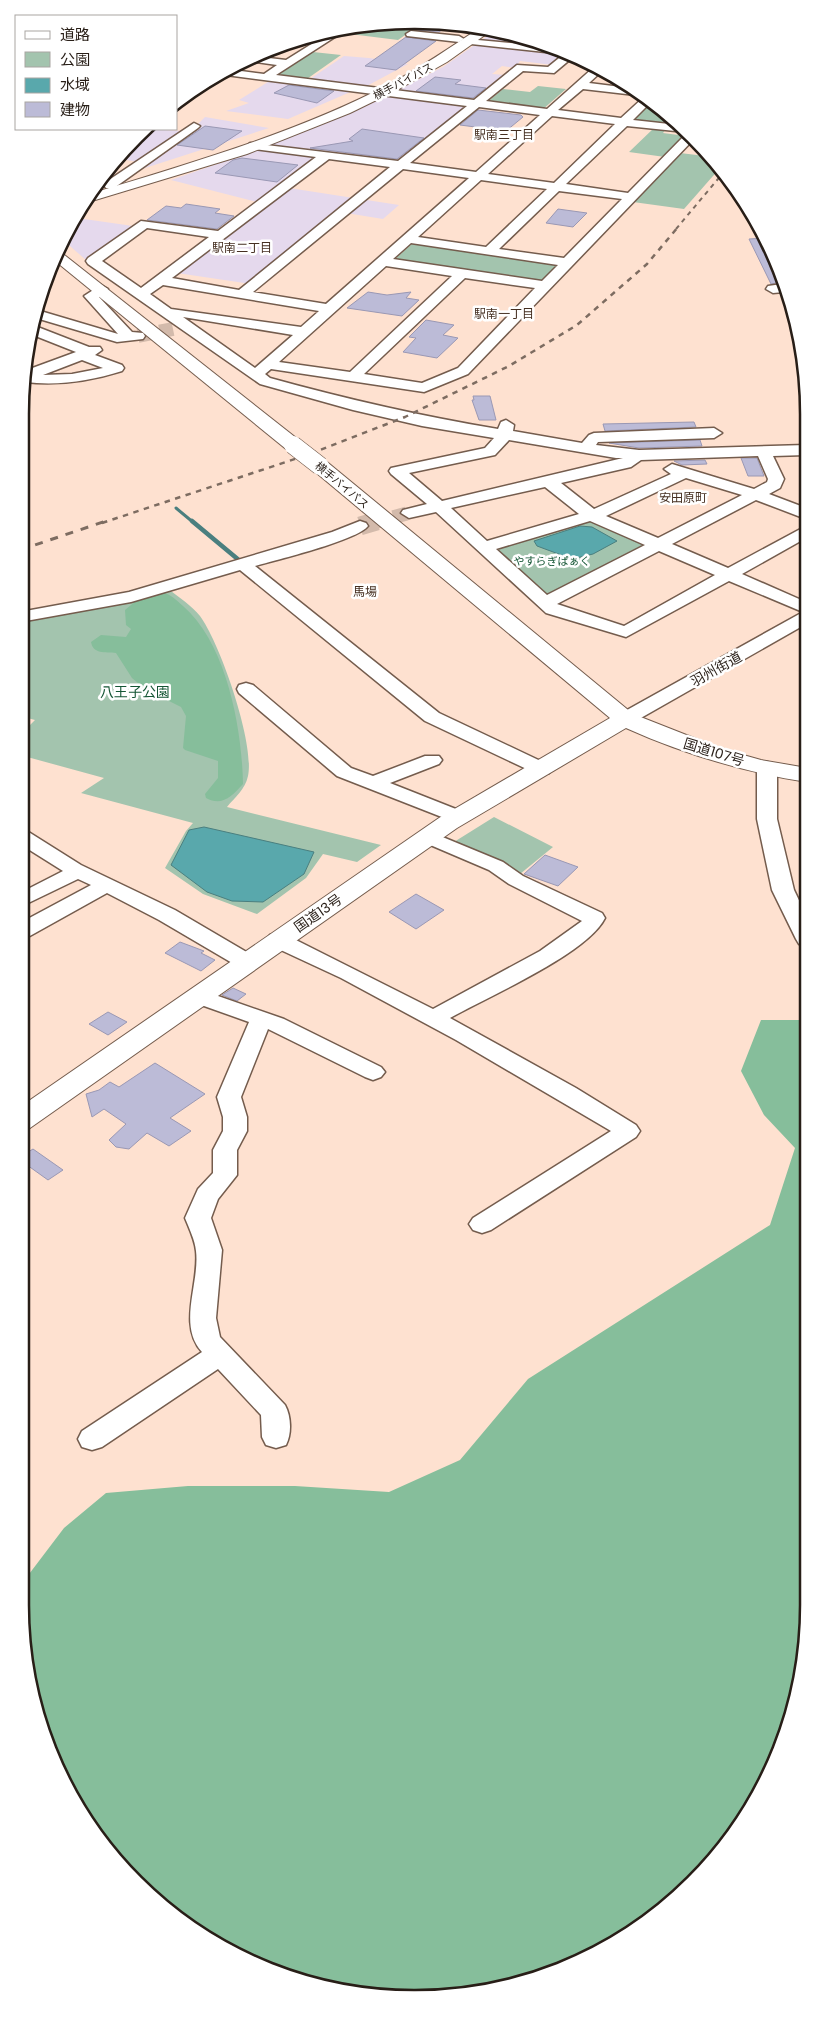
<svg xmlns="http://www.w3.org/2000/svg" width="829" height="2019" viewBox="0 0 829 2019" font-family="Poppins,'Noto Sans JP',sans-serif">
<rect width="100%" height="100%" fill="#fee1d0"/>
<!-- commercial -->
<g fill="#e5d9ed">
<polygon points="496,30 541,41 556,48 519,44 515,47 565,54 553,65 520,61 515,68 502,66 492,74 506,75 398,164 318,154 257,202 171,180 260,149 358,110 443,67"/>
<polygon points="344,56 369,58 408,64 363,88 307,81"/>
<polygon points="271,80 355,90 288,119 226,111 249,103 239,100"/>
<polygon points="205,117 269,128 142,169 138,168 200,126 197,125"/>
<polygon points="145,129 183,131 138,162 115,158"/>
<polygon points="289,188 399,205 383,219 340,212 251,284 177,273"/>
<polygon points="73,217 77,218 133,226 86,260 63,240"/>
</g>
<!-- green -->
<g fill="#a3c4ae">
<polygon points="388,21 424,22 398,40 342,33 351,27"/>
<polygon points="313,52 341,55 304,81 275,77"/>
<polygon points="538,86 566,89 542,110 486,103 503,89 530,92"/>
<polygon points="650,101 679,126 632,119"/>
<polygon points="654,128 666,129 663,133 686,136 665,157 629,152"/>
<polygon points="680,153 713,157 720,168 684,209 633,202"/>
<polygon points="413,243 561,265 544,281 395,259"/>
<polygon points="580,521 592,522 642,544 643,547 553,594 543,593 498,551 500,548"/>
<path d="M168,589C179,597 192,606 200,616C220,643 255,743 248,776C245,790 235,797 227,807L381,845L357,862L323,854L306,878L257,914L203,894L165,868L186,831L193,823L81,793L104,778L20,755V735L35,720L20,716V619Z"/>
<polygon points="494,817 553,847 520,874 504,862 454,842"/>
</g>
<!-- forest -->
<g fill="#86be9b">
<path d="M161,592C171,594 176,600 183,606C227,644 242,729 243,784C232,796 222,807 206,798L205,794L218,778V761L185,750L183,748L186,716L181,707L145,689L132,678L116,653C105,652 93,654 91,642L101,635L126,637L131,629L126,625L125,610L137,600Z"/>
<polygon points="761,1020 807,1020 809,1605 788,1731 727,1845 674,1901 612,1946 492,1991 363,1996 287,1978 218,1946 118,1864 73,1801 41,1732 20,1605 20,1586 64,1528 106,1493 188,1486 295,1486 389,1492 460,1460 528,1379 770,1225 795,1148 764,1115 741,1071"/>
</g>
<!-- water -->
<g fill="#59a8ac" stroke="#4a7f7f">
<polygon points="580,526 592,527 617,541 593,554 572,559 537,546 534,541"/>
<polygon points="204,827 314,852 304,874 263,902 232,901 207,892 171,865 189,830"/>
</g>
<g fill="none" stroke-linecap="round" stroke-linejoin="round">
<!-- stream-far1 -->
<polyline stroke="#4a7f7f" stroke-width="3" points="176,508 194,523"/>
<!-- stream -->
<polyline stroke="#4a7f7f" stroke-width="4.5" points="192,521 240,561"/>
</g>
<!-- building -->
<g fill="#bcbbd7" stroke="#9a98b4">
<polygon points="426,22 451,23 439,32 416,30"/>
<polygon points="406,37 436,41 396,70 365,66"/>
<polygon points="435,77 461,80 455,84 486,88 473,98 416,91"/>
<polygon points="289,85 334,91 317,103 274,93"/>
<polygon points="478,110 521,115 523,117 506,131 460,125"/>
<polygon points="205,126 242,131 213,150 177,145"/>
<polygon points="362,129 424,138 397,159 310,148 353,141 349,139"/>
<polygon points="242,158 298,165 277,182 215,173 233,160"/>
<polygon points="186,204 220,209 215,213 234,216 217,229 147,220 166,206 181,208"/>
<polygon points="558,209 587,213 573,227 546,223"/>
<polygon points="767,238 770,244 781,282 771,284 749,239"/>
<polygon points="368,292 387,295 411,292 406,298 419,300 402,316 347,308"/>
<polygon points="426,320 454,325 443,335 458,338 437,358 403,352 416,338 409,337"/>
<polygon points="473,396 490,396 496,420 479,420 472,400 474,400"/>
<polygon points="694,422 696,427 605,431 603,424"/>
<polygon points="700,440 702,446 639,448 609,443"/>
<polygon points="741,458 757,458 764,476 748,476"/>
<polygon points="705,460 707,464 682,465 674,461"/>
<polygon points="545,855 578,867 558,886 524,874"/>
<polygon points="416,894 444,910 416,929 389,912"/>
<polygon points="180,942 204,951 201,953 215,960 201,971 165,953"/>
<polygon points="233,988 246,994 237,1001 222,995"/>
<polygon points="108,1012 127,1022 108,1035 89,1024"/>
<polygon points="155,1063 205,1094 170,1118 191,1131 169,1146 147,1133 129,1149 116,1147 109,1140 126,1124 104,1109 92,1117 86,1094 99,1090 110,1082 119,1087"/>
<polygon points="33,1149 63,1170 48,1180 20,1160 20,1157"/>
</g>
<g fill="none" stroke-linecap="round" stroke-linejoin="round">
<!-- minor-tunnel-far1 -->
<g stroke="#d3baab" stroke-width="14" stroke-dasharray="14 8" stroke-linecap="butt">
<polyline points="138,336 173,329"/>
<polyline points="372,523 409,513"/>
</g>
<!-- minor-tunnel -->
<polyline stroke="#d3baab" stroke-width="19" stroke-dasharray="19 9" stroke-linecap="butt" points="360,526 377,521"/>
<!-- minor casing -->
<g stroke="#745c4d" stroke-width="3">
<g id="minor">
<path d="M334,30L338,31V35L276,75L474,100L517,65L548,67L564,54L471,44L467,43V39L553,47L573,57L554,73L523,71L486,101L547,109L594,67L602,71L589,83L637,89L644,96L583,89L558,110L621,118L645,96L651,102L633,120L678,125L685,132L627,126L566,184L628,193L686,134L694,139L468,374L424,392L271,369L265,374L270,378C346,399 420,416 498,429L501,422L506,420L514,425L513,431L582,443L589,435L594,433L714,428L722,433L714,438L598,442L596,445L639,450L806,445V455L773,456L784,479L780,488L769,494L806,508V519L756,500L672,544L728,568L806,526V538L742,574L806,602V624L632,723H618L616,719L618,715L803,612L729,581L626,637L546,613L436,512L409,518L401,513L403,510L427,504L391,474L389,471L391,468L485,448L494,438L422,426L353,410L260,384L88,264L86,261L88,258L141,221L218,231L316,157L254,149L248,145L250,143L398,161L467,106L218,74L226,69L264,74L277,65L241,60L252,56L286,60ZM479,107L540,115L476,172L410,163ZM552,116L615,124L554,183L488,174ZM329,159L390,167L239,290L172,278ZM403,169L469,178L326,304L253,292ZM481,180L547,189L486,247L418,237ZM559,191L622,199L564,258L499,249ZM147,228L209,237L141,288L102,261ZM411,243L558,265L542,281L393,259ZM386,266L452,276L350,372L279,362ZM465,278L535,288L458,368L422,383L364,374ZM163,285L319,311L301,327L171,309L150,294ZM183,317L293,335L255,368ZM509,440L616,458H623L442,501L409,473L495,455ZM758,456L768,479L767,482L754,489L672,464L664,469L671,474L594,509L561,483L631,467L641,460ZM686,478L742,495L658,538L606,516ZM545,487L579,514L487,541L451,508ZM590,521L645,545L547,595L496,549ZM659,551L715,575L624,626L557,604Z"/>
<polygon points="411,31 459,36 464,39 459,42 407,36 406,34"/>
<polygon points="194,123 200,126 198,128 114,188 106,188 104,185 106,182"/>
<polygon points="782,284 784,292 773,293 766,289 768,286"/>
<polygon points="101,285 108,289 99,297 132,332 143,333 145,336 143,339 117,342 36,318 37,310 118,334 84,296"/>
<path d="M35,326L89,347H100L102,350L95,355L122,365L124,368L122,371C90,381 59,386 25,382L27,370L76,352L33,335ZM82,360L103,368L72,374L43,375Z"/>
<path d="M360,521L366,523L368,526C358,540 276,560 255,566L439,713L549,765L552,769L549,773H535L425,721L240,570L131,602L20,622V612L129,592L332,532Z"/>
<polygon points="246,683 253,685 351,768 373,776 425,756 439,756 442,760 439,764 390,783 466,813 469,817 466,821 459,823 452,821 337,776 239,693 237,689 239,685"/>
<polygon points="767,762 774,764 777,768 777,819 794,890 807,917 807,946 799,944 796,939 772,890 757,819 757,768 760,764"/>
<polygon points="20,829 27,831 81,865 175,910 255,957 258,962 255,967 247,969 239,967 159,920 107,893 28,937 20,938 20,923 91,885 78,879 20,907 20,893 63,871 20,844"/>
<path d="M428,831L503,862L523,876L602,913L605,918C587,954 487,997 450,1018L576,1088L636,1125L640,1131L636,1137L491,1230L482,1233L473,1230L469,1224L473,1218L611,1131L456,1040L341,978L270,945L267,940L270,935L278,933L286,935L433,1009L540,951L582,921L509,884L489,870L421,841L418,837L421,833Z"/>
<path d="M198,989L284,1019L381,1067L385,1072L381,1077L373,1080L365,1077L268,1029L241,1097L247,1117V1131L237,1150V1175L218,1199L211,1218L222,1250L216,1318L220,1337L285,1405C291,1416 292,1433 286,1445L276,1448L266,1445L262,1437L261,1415L218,1369L102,1447L92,1450L82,1447L78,1439L82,1431L202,1352C177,1325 200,1283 196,1251C195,1240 189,1228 185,1218L198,1189L213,1173V1150L223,1131V1117L217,1097L249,1022L190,1001L187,996L190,991Z"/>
</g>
</g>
<!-- highway casing -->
<g stroke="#745c4d" stroke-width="2">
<g id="highway">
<path d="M481,27L492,30L447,62L399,89L350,113L247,154L82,204L90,194C191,163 296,133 390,84C422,67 451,47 481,27Z"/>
<polygon points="58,250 300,441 302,445 300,449 286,449 54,260"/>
<path d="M320,460L327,462L633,714L722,749L761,760L807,768V782C744,772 684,754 626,728L457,828L30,1128L20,1131V1107L439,818L610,718L313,470L310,466L313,462Z"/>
</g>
</g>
<!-- minor -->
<use href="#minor" fill="#fff" fill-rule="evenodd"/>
<!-- highway -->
<use href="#highway" fill="#fff" fill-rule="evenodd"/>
<!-- rail-far2 -->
<polyline stroke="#7d6c61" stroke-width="2" stroke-dasharray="4.5 4.5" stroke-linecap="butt" points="676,229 723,173"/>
<!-- rail-far1 -->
<polyline stroke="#7d6c61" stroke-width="2.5" stroke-dasharray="5.5 5.5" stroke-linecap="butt" points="102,523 307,455 405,417 509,366 577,325 647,264 678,227"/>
<!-- rail -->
<polyline stroke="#7d6c61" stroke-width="3" stroke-dasharray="8 8" stroke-linecap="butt" points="20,550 106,521"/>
<!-- highway-bridge casing -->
<g stroke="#745c4d" stroke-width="19" stroke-linecap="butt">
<polyline id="highway-bridge" points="293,445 320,466"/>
</g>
<!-- highway-bridge -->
<use href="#highway-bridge" stroke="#fff" stroke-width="18"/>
</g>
<g text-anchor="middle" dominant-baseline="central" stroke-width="5" stroke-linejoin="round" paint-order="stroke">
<!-- far-street labels -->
<g font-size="11" fill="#281e17" stroke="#fff">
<text transform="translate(403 81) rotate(-28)">横手バイパス</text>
<text transform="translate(342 485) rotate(40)">横手バイパス</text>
</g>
<!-- far-park labels -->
<g font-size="11" fill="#155635" stroke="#fff">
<text x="552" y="561">やすらぎぱぁく</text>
</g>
<!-- far-neighbourhood labels -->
<g font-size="12" fill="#452f21" stroke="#fff">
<text x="504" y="134">駅南三丁目</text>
<text x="242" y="247">駅南二丁目</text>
<text x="504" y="313">駅南一丁目</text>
<text x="683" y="497">安田原町</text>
<text x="365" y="591">馬場</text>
</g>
<!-- street labels -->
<g font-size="14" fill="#281e17" stroke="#fff">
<text transform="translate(716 669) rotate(-29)">羽州街道</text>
<text transform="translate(714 752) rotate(17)">国道107号</text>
<text transform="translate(318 913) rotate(-35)">国道13号</text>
</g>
<!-- park labels -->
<g font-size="14" fill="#155635" stroke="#fff">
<text x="135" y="692">八王子公園</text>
</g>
</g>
<!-- crop -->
<path d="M0 0H829V2019H0ZM414 29H415A385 385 0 0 1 800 414V1605A385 385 0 0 1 415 1990H414A385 385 0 0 1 29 1605V414A385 385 0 0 1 414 29Z" fill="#fff" fill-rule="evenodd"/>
<path fill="none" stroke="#281e17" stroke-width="2.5" d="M414 29H415A385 385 0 0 1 800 414V1605A385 385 0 0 1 415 1990H414A385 385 0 0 1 29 1605V414A385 385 0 0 1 414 29Z"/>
<!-- legend -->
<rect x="15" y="15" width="162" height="115" fill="#ffffff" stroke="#a9a5a2"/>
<rect x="25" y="31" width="25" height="8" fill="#ffffff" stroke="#a9a5a2"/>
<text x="60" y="40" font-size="15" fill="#281e17">道路</text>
<rect x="25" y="52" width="25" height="15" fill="#a3c4ae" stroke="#a9a5a2"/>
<text x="60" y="65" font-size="15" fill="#281e17">公園</text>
<rect x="25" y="78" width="25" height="15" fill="#59a8ac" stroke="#a9a5a2"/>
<text x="60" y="90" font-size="15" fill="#281e17">水域</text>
<rect x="25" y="102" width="25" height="15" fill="#bcbbd7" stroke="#a9a5a2"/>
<text x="60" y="115" font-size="15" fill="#281e17">建物</text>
</svg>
